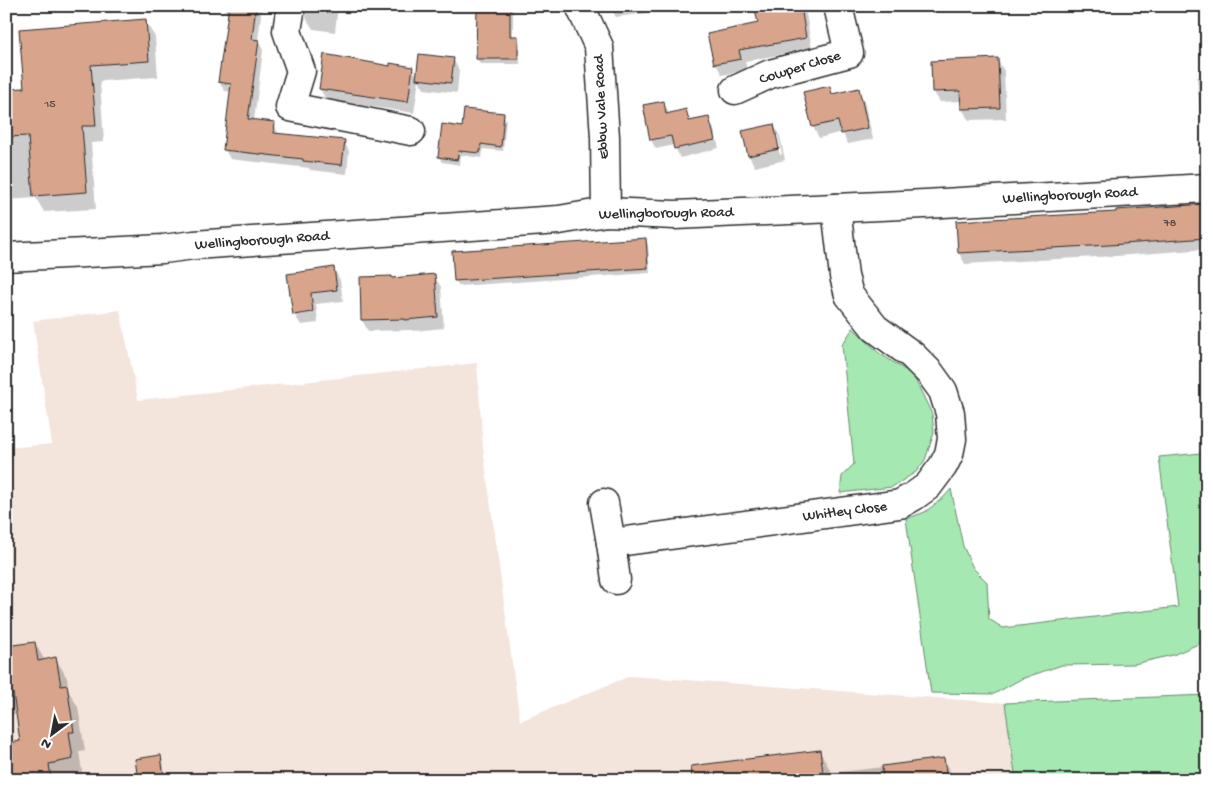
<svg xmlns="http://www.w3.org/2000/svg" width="1213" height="786" viewBox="0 0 1213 786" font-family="'Gochi Hand',sans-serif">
<rect width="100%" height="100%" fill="#fff"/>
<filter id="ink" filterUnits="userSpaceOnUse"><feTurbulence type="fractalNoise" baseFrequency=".02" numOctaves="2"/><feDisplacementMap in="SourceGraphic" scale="10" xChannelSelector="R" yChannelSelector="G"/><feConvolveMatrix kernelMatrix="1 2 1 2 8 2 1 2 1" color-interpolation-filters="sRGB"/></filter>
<g filter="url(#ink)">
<!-- built -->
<polygon fill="#f3e4dc" points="120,310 138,400 477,363 483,448 520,721 630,676 1005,703 1016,780 6,780 6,448 52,444 33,321"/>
<!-- green -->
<g fill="#a5e8b2" stroke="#688a6e">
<polygon points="853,328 879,353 913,375 932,414 934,433 925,460 916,472 892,487 840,493 842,476 854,464 842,345"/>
<polygon points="1202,453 1207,456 1207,638 1205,641 1173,655 1134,664 1062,665 1021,679 994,694 931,693 906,519 925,512 944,497 951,489 963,546 973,568 987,582 989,619 1003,628 1178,607 1159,457"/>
<polygon points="1207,695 1207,780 1016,780 1005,703"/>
</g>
<!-- shadow -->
<g fill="#0003" fill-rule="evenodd">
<polygon points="223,6 262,6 258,40 263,50 254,121 274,124 279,135 344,141 349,151 347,174 310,170 309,168 230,159 225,150 232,92 225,91 219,82 228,16"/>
<polygon points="307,6 338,6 335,32 313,29 306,18"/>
<polygon points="405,6 441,6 441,11"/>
<polygon points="478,6 513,6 513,38 517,38 520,43 520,64 480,64 477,59"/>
<polygon points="613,6 646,6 647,13 616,17 613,12"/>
<polygon points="801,6 806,14 812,49 745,61 747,70 722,75 716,64 709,34 759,24"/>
<polygon points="1203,17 1207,17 1207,58"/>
<polygon points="145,21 155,37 158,77 100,81 104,142 91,143 96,209 44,212 36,198 6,200 6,108 25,89"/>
<polygon points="453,59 459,70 457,93 424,89 419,80 414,113 326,100 320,89 412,68 418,78"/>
<polygon points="997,59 1004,71 1006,119 969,120 962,109 962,101 940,102 933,91"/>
<polygon points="1207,76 1207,129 1206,129 1200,118 1197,77"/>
<polygon points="829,87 833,95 858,90 864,101 873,139 848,144 842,132 819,138 813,127 805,93"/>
<polygon points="663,102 668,111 669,115 686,111 691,122 708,118 713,127 719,148 680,158 674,145 656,149 651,140 644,106"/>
<polygon points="503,114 506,120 503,151 483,149 482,158 461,155 460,165 442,162 439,157 463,128"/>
<path d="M773,125L780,136L785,160L755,167L749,156ZM775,135H778L782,154L780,155Z"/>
<polygon points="1207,205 1207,249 1116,256 965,264 959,253 1117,213"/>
<polygon points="645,239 648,245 650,273 459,286 455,280"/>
<polygon points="334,269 340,280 343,301 316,304 318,323 301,325 294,314 289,275"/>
<polygon points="434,276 441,287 444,328 413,331 412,330 368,331 362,320 361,278 392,279"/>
<polygon points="6,306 8,310 12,344 6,345"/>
<polygon points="35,643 45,661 56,659 67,678 69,692 78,707 85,751 79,752 83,778 77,780 6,780 22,742 17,714 6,715 6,647"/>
<polygon points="820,752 832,773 944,760 955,780 700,780"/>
<polygon points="160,756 163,762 166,780 140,780"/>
</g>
<!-- building -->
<g fill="#d8a58c" stroke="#2b2b2b">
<polygon points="229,6 256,6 252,39 259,40 248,119 275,122 274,133 345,140 342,165 303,161 303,159 223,150 231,84 218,82"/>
<polygon points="477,6 510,6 510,36 518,36 518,59 476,59"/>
<polygon points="775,6 801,6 806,38 739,50 741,59 714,64 707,34 758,23 755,10"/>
<polygon points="146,19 149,61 91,65 96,126 82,126 87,192 33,196 28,136 8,137 6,111 6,89 24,88 19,29"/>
<polygon points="324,54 390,66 390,63 413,67 408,102 319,89"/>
<polygon points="419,54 454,58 451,83 416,79"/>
<polygon points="998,58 1000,108 961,109 960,91 932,92 931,61"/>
<polygon points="830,86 832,94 859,88 868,128 841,134 838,121 812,127 803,92"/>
<polygon points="664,101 666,114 686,109 689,121 709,117 715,140 674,149 671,136 650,140 643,105"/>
<polygon points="464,109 504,113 501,147 481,144 480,153 459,151 457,160 438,157 442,124 462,127"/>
<polygon points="774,124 779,149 748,156 742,131"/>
<polygon points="1207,204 1207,238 1109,245 958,253 956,221 1116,212 1116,210"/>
<polygon points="646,238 648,268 454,281 452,251"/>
<polygon points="334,267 337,290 311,293 313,312 293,315 287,274"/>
<polygon points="435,274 438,317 405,320 405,319 361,320 360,277 392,276 392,278"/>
<polygon points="35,642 38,661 56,657 61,686 67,685 74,732 69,732 73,759 49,764 51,780 6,780 6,744 20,741 13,693 6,694 6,646"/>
<polygon points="820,750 824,780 692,780 691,766"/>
<polygon points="161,755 164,780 138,780 135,759"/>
<polygon points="944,758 947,780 883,780 882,766"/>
</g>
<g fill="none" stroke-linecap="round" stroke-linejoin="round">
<!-- street casing -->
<g stroke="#2b2b2b" stroke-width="31">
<g id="street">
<polyline points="291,6 287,31 301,71 290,107 411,131"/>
<polyline points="580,6 599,47 605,137 606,212"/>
<polyline points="735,90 770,74 849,53 838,6"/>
<polyline points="604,503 611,543 616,580"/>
<polyline points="611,543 900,504 914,496 928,486 943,466 949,454 952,439 950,413 943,391 930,373 912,355 875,328 849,295 844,276 836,208"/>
</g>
</g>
<!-- secondary casing -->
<g stroke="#2b2b2b" stroke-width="31">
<polyline id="secondary" points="6,257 163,249 194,245 559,220 606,212 675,215 925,204 1207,188"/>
</g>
<!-- street -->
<use href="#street" stroke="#fff" stroke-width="28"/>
<!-- secondary -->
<use href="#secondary" stroke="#fff" stroke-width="28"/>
</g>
</g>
<g text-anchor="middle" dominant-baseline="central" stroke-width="4" stroke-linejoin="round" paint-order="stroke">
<!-- number labels -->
<g font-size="12" fill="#564a43">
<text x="50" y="105">15</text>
<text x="1170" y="224">78</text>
</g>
<!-- street labels -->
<g font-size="15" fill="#2b2b2b" stroke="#fff">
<text transform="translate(800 68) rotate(-17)">Cowper Close</text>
<text transform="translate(602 107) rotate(-93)">Ebbw Vale Road</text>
<text transform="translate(1070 196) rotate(-3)">Wellingborough Road</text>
<text transform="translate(666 214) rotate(-1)">Wellingborough Road</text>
<text transform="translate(262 241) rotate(-4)">Wellingborough Road</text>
<text transform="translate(845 512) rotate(-7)">Whitley Close</text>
</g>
</g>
<!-- margin -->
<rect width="1213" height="786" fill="none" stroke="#fff" stroke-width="25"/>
<rect x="12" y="12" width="1188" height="761" fill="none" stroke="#2b2b2b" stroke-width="2" filter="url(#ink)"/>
<!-- north arrow -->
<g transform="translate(52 734) rotate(212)" stroke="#ffffff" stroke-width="4" paint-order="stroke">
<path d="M0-4L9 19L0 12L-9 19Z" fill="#2b2b2b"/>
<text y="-8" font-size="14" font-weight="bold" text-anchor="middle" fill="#2b2b2b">N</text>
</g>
</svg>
